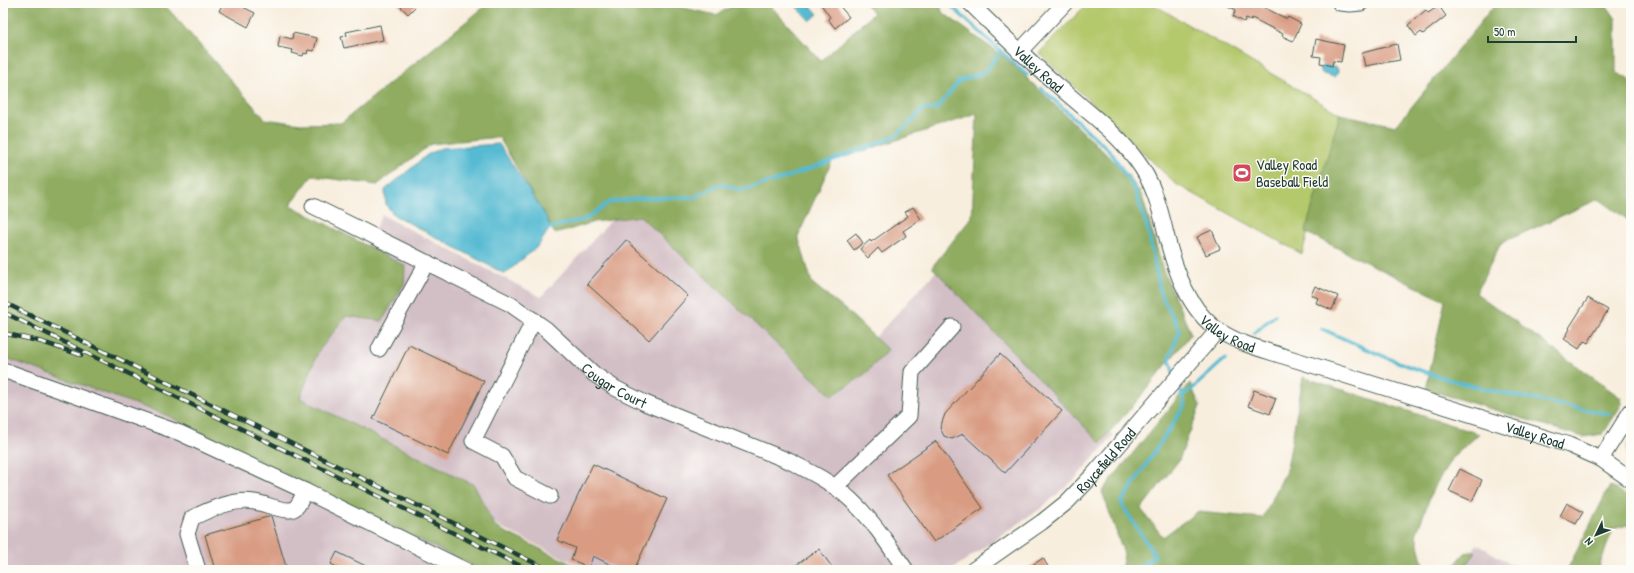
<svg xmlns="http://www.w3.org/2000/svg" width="1634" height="573" viewBox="0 0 1634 573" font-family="'Patrick Hand',sans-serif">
<rect width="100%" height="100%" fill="#fdfcf7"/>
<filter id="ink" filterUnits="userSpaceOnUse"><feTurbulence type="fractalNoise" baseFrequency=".025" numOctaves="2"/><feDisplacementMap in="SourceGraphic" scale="8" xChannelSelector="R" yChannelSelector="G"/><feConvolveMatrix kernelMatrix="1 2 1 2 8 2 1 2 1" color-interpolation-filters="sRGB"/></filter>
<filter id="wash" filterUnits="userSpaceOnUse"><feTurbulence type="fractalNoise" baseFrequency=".012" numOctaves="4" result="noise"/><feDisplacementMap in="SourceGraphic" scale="16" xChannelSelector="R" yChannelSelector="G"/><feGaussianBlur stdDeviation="0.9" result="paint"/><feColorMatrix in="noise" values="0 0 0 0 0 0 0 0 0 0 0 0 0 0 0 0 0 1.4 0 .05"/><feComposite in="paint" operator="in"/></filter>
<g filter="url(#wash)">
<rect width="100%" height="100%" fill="#f8eede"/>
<!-- industrial -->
<g fill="#d2bec5">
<polygon points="627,203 829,387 940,267 1114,435 1074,480 1040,509 951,570 588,570 278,418 382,215 541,297"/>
<polygon points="3,334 487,570 3,570"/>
<polygon points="1477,544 1521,570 1460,570"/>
</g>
<!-- green -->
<g fill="#b4c86c" stroke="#6a8250">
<polygon points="1088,3 1151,3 1340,114 1302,254 1176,184 1039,53"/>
<path d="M1631,438V463C1625,455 1626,445 1631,438Z"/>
</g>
<!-- forest -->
<g fill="#8fac60" stroke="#57744a">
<polygon points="3,3 163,3 265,119 301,124 341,123 489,3 661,3 716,15 738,3 768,3 821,61 874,13 864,3 940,3 942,12 1007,59 1127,174 1142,196 1163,270 1191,334 1137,401 1100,443 932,267 972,217 977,114 832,161 798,236 812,283 849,313 888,350 865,374 832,396 640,216 594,222 555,234 499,137 431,144 377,185 312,176 290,205 405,266 404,284 382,321 346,316 318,352 300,398 474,485 495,527 584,570 481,570 166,415 3,357"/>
<polygon points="1496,3 1605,3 1616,19 1616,72 1631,81 1631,222 1599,199 1501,243 1476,293 1621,398 1622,404 1603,434 1583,437 1426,389 1445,301 1305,232 1340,114 1396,126"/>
<polygon points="1303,377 1479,434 1452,458 1433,489 1416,535 1424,570 1121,570 1124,554 1102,491 1190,383 1200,406 1179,460 1141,509 1163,537 1197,512 1263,518 1287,469"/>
<polygon points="1610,486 1631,498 1631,524 1613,529 1598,570 1567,570"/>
<polygon points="1476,551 1464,570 1450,570 1465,553"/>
</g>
<!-- water -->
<g fill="#54bad2" stroke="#3a7c83">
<polygon points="795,3 808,3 818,14 810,21 794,4"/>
<polygon points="1324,65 1337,68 1338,70 1337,75 1335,77 1323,74 1321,72 1321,67"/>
<polygon points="499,144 547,218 550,228 538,246 505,274 394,215 386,205 385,190 427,155 441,148"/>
</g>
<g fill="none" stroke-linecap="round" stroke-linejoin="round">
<!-- stream -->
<g stroke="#54bad2" stroke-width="3.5">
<polyline points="948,3 1027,75"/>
<polyline points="1041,88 1111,152 1135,190 1148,230 1161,295 1180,330 1169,358 1174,375"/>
<polyline points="550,228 585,219 610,202 644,198 695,197 720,184 742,190 782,179 894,137 911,122 923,109 937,109 959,81 985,72 1001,51"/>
<path d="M1322,329C1363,347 1404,367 1447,379C1500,394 1555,404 1610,414"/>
<polyline points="1254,333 1275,315"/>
<polyline points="1182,395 1191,390 1225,359"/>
<polyline points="1135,570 1155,556 1121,503 1185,405 1178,384"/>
</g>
</g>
<g id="blocks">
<!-- building -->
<g fill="#d99c83">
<polygon points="223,3 235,3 255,13 248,27 219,11"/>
<polygon points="397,3 419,3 408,14"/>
<polygon points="820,3 837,3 849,17 835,28 828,19 830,17"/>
<polygon points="1222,3 1255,3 1287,19 1288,17 1301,24 1293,41 1282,36 1283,34 1252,18 1251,20 1246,18 1244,22 1233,16 1236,10"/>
<polygon points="1439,6 1446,16 1423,34 1421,32 1416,36 1408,25 1426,10 1428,13"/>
<polygon points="380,25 383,40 344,48 341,37 347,36 346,32"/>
<polygon points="293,33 317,38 314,51 308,50 307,54 304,53 303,56 292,53 293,50 278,47 280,36 292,39"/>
<polygon points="1316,39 1344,45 1341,62 1333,61 1332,66 1320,63 1321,57 1313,56"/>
<polygon points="1397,44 1400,60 1365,66 1362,53"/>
<polygon points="913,207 921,219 903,231 906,236 882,253 878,248 868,258 860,249 870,240 871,242 908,216 905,212"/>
<polygon points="1212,230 1220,249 1206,255 1197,237"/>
<polygon points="856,233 863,243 854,250 847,240"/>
<polygon points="626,240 688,296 649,340 587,284"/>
<polygon points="1315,286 1338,296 1332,310 1316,303 1318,298 1311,295"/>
<polygon points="1588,298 1608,310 1588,343 1584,341 1579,349 1564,339 1570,329 1569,328"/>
<polygon points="409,345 484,381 448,455 373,419"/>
<polygon points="1000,354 1062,411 1005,473 963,434 952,439 944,436 940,428 945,414"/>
<polygon points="1254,390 1276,398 1270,414 1248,406"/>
<polygon points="936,441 983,508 934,542 887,475"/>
<polygon points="593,464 667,499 634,570 621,570 593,556 588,570 585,570 582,564 571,560 575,548 557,540"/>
<polygon points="1460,469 1482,480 1472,501 1449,491"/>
<polygon points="1567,503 1583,512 1576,524 1560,516"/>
<polygon points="271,516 287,570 215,570 205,535"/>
<polygon points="819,549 834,570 789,570"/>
<polygon points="337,552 374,570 342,570 331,564"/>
<polygon points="1043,558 1050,570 1025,570"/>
</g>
</g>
</g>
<g filter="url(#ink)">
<use href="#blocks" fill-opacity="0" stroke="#40584e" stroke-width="1"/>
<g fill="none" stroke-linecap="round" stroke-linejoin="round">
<!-- minor casing -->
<g stroke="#40584e" stroke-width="17">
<g id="minor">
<path id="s1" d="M970,3C1000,33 1030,62 1063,90C1088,112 1117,133 1137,161C1153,182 1160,208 1166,234C1174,267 1188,310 1218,330C1237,343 1261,349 1283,356L1569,445L1601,459L1631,480"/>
<polyline points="1340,3 1350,4 1361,3"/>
<polyline points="1019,52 1065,3"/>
<path id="s2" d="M313,206L510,304L546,329L594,374L615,388L645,403L789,461C811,472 833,483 851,500C873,520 889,546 906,570"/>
<polyline points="534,320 473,441 502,456 515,478 550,496"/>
<polyline points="379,349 427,262"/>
<polyline points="3,370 180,433 305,491"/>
<polyline points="1601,459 1631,411"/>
<polyline points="835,487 909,416 912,372 952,327"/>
<path d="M198,570L187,534L192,518C208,510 236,498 254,502C264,503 280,511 290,510C299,509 301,498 305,491L465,570"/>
<path id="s3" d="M973,570L1042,522L1067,502L1093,475L1218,330"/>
</g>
</g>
<!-- minor -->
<use href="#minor" stroke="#fff" stroke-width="15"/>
<!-- rail casing -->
<g stroke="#1f3d34" stroke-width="4.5">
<g id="rail">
<polyline points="3,302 549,570"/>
<polyline points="3,312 529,570"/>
<polyline points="3,333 42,342 81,355"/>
</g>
</g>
<!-- rail -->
<use href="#rail" stroke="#fdfcf7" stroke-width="3" stroke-dasharray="9" stroke-linecap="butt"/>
</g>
</g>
<!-- icons -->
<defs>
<g id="stadium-square" transform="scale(1)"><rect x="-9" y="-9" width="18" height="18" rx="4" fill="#d1495b" stroke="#fdfcf7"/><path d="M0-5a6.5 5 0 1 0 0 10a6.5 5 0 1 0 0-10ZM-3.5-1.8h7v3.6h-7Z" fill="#fff"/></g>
</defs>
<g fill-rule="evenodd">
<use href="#stadium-square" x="1242" y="173"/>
</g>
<g text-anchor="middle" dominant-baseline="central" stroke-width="3" stroke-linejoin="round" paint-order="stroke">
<!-- street labels -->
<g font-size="15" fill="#1f3d34" stroke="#fdfcf7">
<text stroke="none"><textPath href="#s1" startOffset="95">Valley Road</textPath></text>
<text stroke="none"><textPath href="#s1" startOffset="431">Valley Road</textPath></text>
<text stroke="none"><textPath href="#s2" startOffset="353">Cougar Court</textPath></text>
<text stroke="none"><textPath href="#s1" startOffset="755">Valley Road</textPath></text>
<text stroke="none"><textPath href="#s3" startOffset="173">Roycefield Road</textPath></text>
</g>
<!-- poi labels -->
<g font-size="15" fill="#1f3d34" stroke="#fdfcf7" text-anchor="start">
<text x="1256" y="164">Valley Road<tspan x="1256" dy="17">Baseball Field</tspan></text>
</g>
</g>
<!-- margin -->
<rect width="1634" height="573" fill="none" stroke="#fdfcf7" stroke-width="16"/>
<!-- north arrow -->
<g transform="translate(1596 535) rotate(227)" stroke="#fdfcf7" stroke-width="3" paint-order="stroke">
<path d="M0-3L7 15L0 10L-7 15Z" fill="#1f3d34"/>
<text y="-6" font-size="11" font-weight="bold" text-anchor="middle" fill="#1f3d34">N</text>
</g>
<!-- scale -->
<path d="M1488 36v6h88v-6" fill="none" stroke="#1f3d34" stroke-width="2"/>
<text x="1494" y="36" font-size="12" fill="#1f3d34" stroke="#fdfcf7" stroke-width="3" paint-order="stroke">50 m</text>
</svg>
